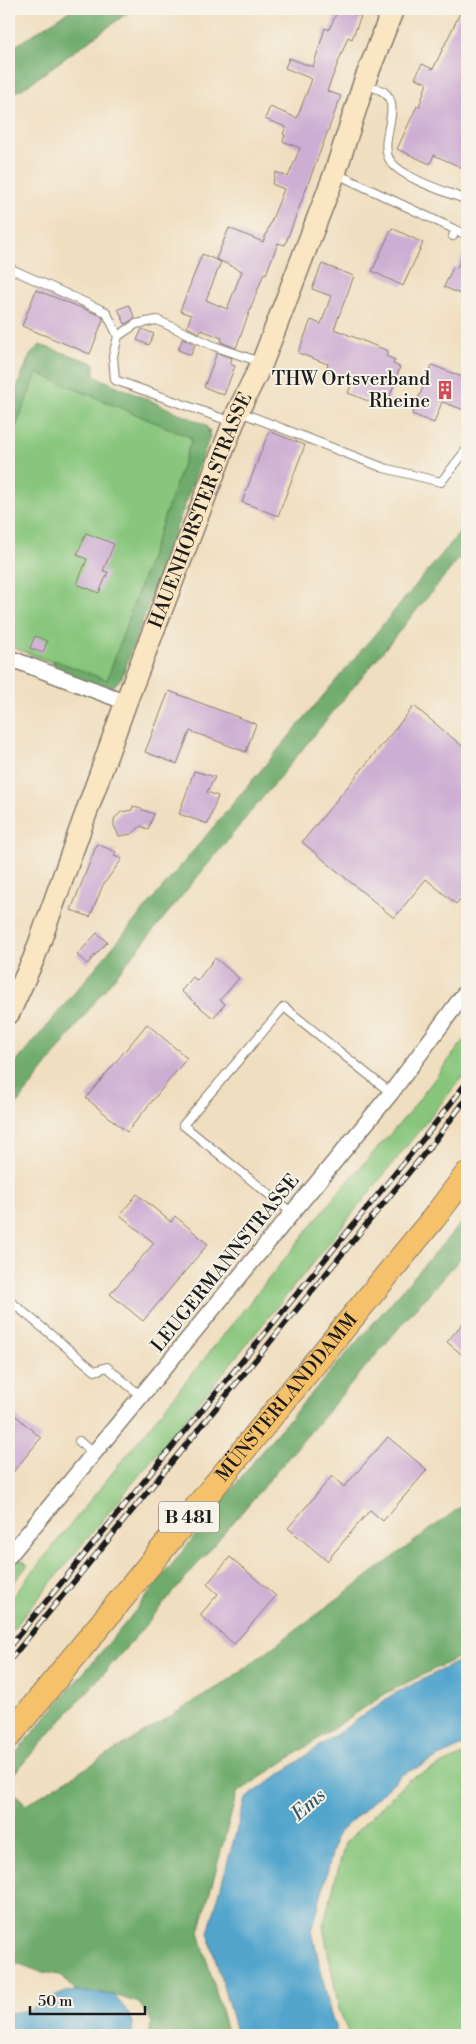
<svg xmlns="http://www.w3.org/2000/svg" width="476" height="2044" viewBox="0 0 476 2044" font-family="'Libre Bodoni',serif">
<rect width="100%" height="100%" fill="#f7f3e8"/>
<filter id="ink" filterUnits="userSpaceOnUse"><feTurbulence type="fractalNoise" baseFrequency=".02" numOctaves="2"/><feDisplacementMap in="SourceGraphic" scale="10" xChannelSelector="R" yChannelSelector="G"/><feConvolveMatrix kernelMatrix="1 2 1 2 8 2 1 2 1" color-interpolation-filters="sRGB"/></filter>
<filter id="wash" filterUnits="userSpaceOnUse"><feTurbulence type="fractalNoise" baseFrequency=".0096" numOctaves="4" result="noise"/><feDisplacementMap in="SourceGraphic" scale="20" xChannelSelector="R" yChannelSelector="G"/><feGaussianBlur stdDeviation="1.12" result="paint"/><feColorMatrix in="noise" values="0 0 0 0 0 0 0 0 0 0 0 0 0 0 0 0 0 1.4 0 .05"/><feComposite in="paint" operator="in"/></filter>
<g filter="url(#wash)">
<rect width="100%" height="100%" fill="#f0dec0"/>
<!-- green -->
<g fill="#88c67d" stroke="#52714c">
<polygon points="28,359 210,430 112,685 9,646 9,410"/>
<polygon points="467,1036 467,1071 299,1280 9,1634 9,1601 341,1189 408,1114"/>
<polygon points="19,1558 28,1565 9,1588 9,1569"/>
<polygon points="467,1753 467,2035 349,2035 339,2009 323,1926 345,1843 408,1780"/>
</g>
<!-- forest -->
<g fill="#6eab6c" stroke="#456444">
<polygon points="72,9 133,9 25,87 9,96 9,50"/>
<polygon points="40,345 94,363 94,376 206,425 210,436 122,677 115,685 105,689 58,671 54,666 54,660 107,680 192,438 37,373 9,445 9,408 30,355"/>
<polygon points="467,524 467,549 97,999 9,1115 9,1071"/>
<polygon points="467,1216 467,1251 416,1308 119,1656 9,1779 9,1761 124,1625 269,1442"/>
<polygon points="467,1502 467,1653 388,1692 237,1793 199,1932 228,2035 148,2035 152,2022 139,2003 114,1995 76,1991 60,1975 38,1971 9,1960 9,1786 26,1805 226,1682"/>
</g>
<!-- water -->
<g fill="#52a5cd" stroke="#376074">
<polygon points="467,1657 467,1744 403,1774 337,1834 312,1931 330,2011 338,2035 237,2035 208,1933 245,1799 392,1695"/>
<path d="M76,1991L114,1995C125,2009 135,2017 132,2035H9V2013L30,2010L39,2003L66,1992Z"/>
</g>
<g id="blocks">
<!-- building -->
<g fill="#cdadd3">
<polygon points="338,9 361,16 352,39 348,37 327,91 341,96 285,245 278,243 266,274 264,273 236,348 221,342 222,338 201,330 199,333 187,327 191,315 180,311 202,254 221,262 206,300 227,309 242,271 216,259 229,228 263,242 284,189 272,184 276,172 288,177 300,148 283,141 285,135 283,134 286,127 265,119 270,107 297,118 312,79 285,68 289,58 313,67 325,28 329,30"/>
<polygon points="462,9 467,9 467,170 434,155 430,164 397,149 417,106 419,107 427,83 415,78 422,64 433,69"/>
<polygon points="392,228 423,243 403,286 372,271"/>
<polygon points="467,243 467,297 444,287 453,267 457,268"/>
<polygon points="322,264 354,276 334,329 388,351 386,356 395,360 393,364 400,367 386,408 348,393 353,380 326,370 328,364 298,353 311,320 321,324 331,296 312,289"/>
<polygon points="36,290 102,316 103,320 90,354 22,326"/>
<polygon points="129,305 135,318 125,324 118,309"/>
<polygon points="142,329 154,334 149,345 137,340"/>
<polygon points="183,338 195,344 191,355 178,350"/>
<polygon points="217,353 232,358 230,364 235,366 224,395 204,387"/>
<polygon points="432,365 467,379 467,411 442,402 434,423 412,414"/>
<polygon points="269,431 305,445 278,516 242,502"/>
<polygon points="86,533 114,544 103,571 108,572 99,593 77,584 87,559 77,555"/>
<polygon points="35,636 47,641 43,653 30,648"/>
<polygon points="169,691 256,724 246,752 190,731 177,764 145,752"/>
<polygon points="414,706 467,750 467,891 456,904 426,879 394,918 302,842"/>
<polygon points="194,771 215,777 207,792 218,796 208,824 179,814"/>
<polygon points="133,806 154,814 148,829 141,826 132,834 119,836 114,826 114,819 121,812 132,810"/>
<polygon points="97,844 116,852 114,856 122,859 103,885 90,917 71,910"/>
<polygon points="97,933 107,942 87,964 77,955"/>
<polygon points="215,958 239,978 220,1000 225,1004 213,1018 181,991 193,977 197,981"/>
<polygon points="147,1024 187,1058 127,1132 86,1098"/>
<polygon points="137,1194 171,1222 175,1216 208,1244 143,1321 110,1294 154,1243 120,1215"/>
<polygon points="467,1318 467,1359 447,1342"/>
<polygon points="9,1410 41,1438 9,1477"/>
<polygon points="388,1437 427,1470 383,1521 370,1510 327,1561 288,1528 332,1476 344,1487"/>
<polygon points="230,1557 276,1596 234,1644 200,1615 218,1594 207,1584"/>
</g>
</g>
</g>
<g filter="url(#ink)">
<use href="#blocks" fill-opacity="0" stroke="#867d6e" stroke-width="1"/>
<g fill="none" stroke-linecap="round" stroke-linejoin="round">
<!-- lane casing -->
<g stroke="#867d6e" stroke-width="10">
<g id="lane">
<path d="M366,84C372,87 379,89 384,92C404,107 376,142 391,162C404,179 447,192 467,200"/>
<polyline points="337,174 456,230 453,236"/>
<polyline points="456,230 467,235"/>
<polyline points="9,268 106,312 118,336 113,356 115,380 232,422"/>
<polyline points="118,336 136,324 157,320 214,346 260,362"/>
<polyline points="240,412 384,468 441,482 467,449"/>
<polyline points="292,1213 183,1125 284,1007 391,1093"/>
<polyline points="9,1300 95,1371 107,1367 141,1396"/>
<polyline points="79,1441 94,1454"/>
</g>
</g>
<!-- street casing -->
<g stroke="#867d6e" stroke-width="18">
<g id="street">
<polyline points="9,658 126,702"/>
<polyline points="9,1556 391,1093 467,990"/>
</g>
</g>
<!-- secondary casing -->
<g stroke="#867d6e" stroke-width="24">
<g id="secondary">
<path id="s1" d="M9,1013L34,958L126,702L238,411L262,363L335,173L364,83L393,9"/>
</g>
</g>
<!-- primary casing -->
<g stroke="#867d6e" stroke-width="26">
<g id="primary">
<path id="s2" d="M9,1736L433,1219L467,1174"/>
</g>
</g>
<!-- lane -->
<use href="#lane" stroke="#fff" stroke-width="8"/>
<!-- street -->
<use href="#street" stroke="#fff" stroke-width="15"/>
<!-- secondary -->
<use href="#secondary" stroke="#fbe6c4" stroke-width="21"/>
<!-- primary -->
<use href="#primary" stroke="#f5c16b" stroke-width="24"/>
<!-- rail casing -->
<g stroke="#1c1c1c" stroke-width="5.5">
<g id="rail">
<polyline points="9,1647 424,1138 467,1082"/>
<polyline points="9,1661 433,1143 467,1098"/>
</g>
</g>
<!-- rail -->
<use href="#rail" stroke="#f7f3e8" stroke-width="4" stroke-dasharray="11" stroke-linecap="butt"/>
</g>
</g>
<!-- icons -->
<defs>
<g id="building-bare" transform="scale(1.5)"><path d="M-4-6H4V6H1V3H-1V6H-4ZM-2.5-4.3h1.7v1.8h-1.7ZM.8-4.3h1.7v1.8H.8ZM-2.5-1h1.7V.8h-1.7ZM.8-1h1.7V.8H.8Z" fill="#d1495b" stroke="#f7f3e8" stroke-width="2.5" paint-order="stroke"/></g>
</defs>
<g fill-rule="evenodd">
<use href="#building-bare" x="445" y="390"/>
</g>
<g text-anchor="middle" dominant-baseline="central" stroke-width="4" stroke-linejoin="round" paint-order="stroke">
<!-- shield labels -->
<rect fill="#f7f3e8" stroke="#5e5c59" stroke-width="1" x="159" y="1501.5" width="60" height="31" rx="4"/>
<g font-size="18" font-weight="bold" fill="#1c1c1c">
<text x="189" y="1517">B 481</text>
</g>
<!-- poi labels -->
<g font-size="19" fill="#1c1c1c" stroke="#f7f3e8" text-anchor="end">
<text x="430" y="379">THW Ortsverband<tspan x="430" dy="22">Rheine</tspan></text>
</g>
<!-- street labels -->
<g font-size="19" fill="#1c1c1c" stroke="#f7f3e8">
<text stroke="none"><textPath href="#s1" startOffset="538">HAUENHORSTER STRASSE</textPath></text>
<text transform="translate(225 1263) rotate(-51)">LEUGERMANNSTRASSE</text>
<text stroke="none"><textPath href="#s2" startOffset="438">MÜNSTERLANDDAMM</textPath></text>
</g>
<!-- water labels -->
<g font-size="20" font-style="italic" fill="#345a6c" stroke="#f7f3e8">
<text transform="translate(309 1805) rotate(-41)">Ems</text>
</g>
</g>
<!-- margin -->
<rect width="476" height="2044" fill="none" stroke="#f7f3e8" stroke-width="30"/>
<!-- scale -->
<path d="M30 2006v8h115v-8" fill="none" stroke="#1c1c1c" stroke-width="2.5"/>
<text x="38" y="2006" font-size="15" fill="#1c1c1c" stroke="#f7f3e8" stroke-width="4" paint-order="stroke">50 m</text>
</svg>
